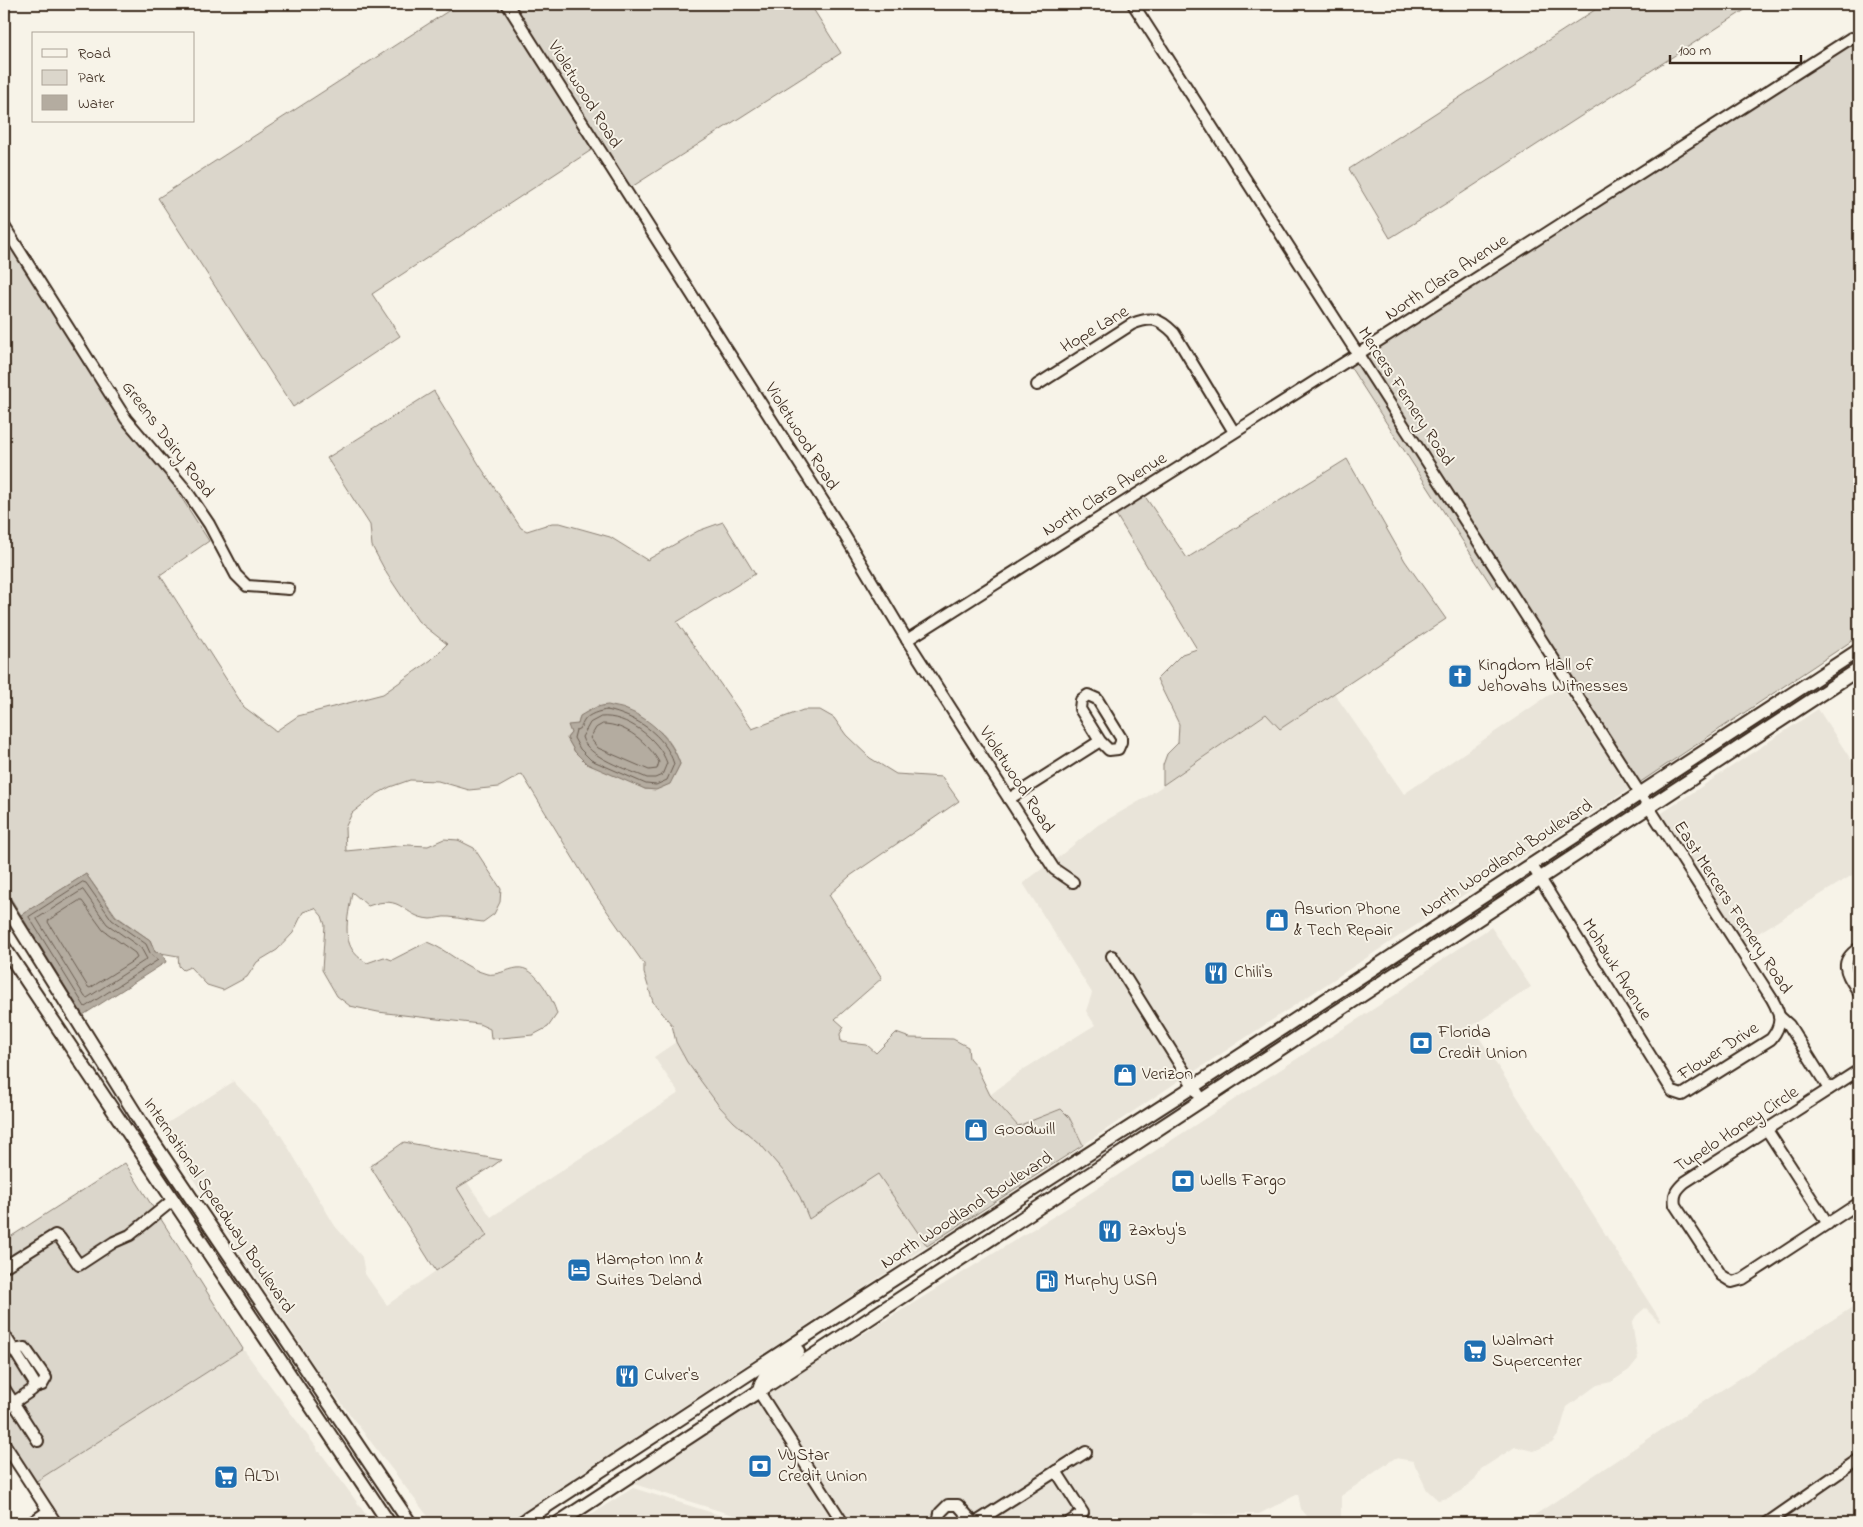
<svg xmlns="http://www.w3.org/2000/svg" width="1863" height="1527" viewBox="0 0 1863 1527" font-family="'Indie Flower',sans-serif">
<rect width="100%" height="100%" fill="#f7f3e8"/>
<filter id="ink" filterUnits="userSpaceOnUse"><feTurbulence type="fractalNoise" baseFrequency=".02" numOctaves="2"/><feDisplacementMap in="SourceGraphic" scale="10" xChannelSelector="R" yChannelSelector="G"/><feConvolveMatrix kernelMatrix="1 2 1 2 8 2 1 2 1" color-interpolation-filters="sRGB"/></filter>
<g filter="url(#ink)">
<!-- built -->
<g fill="#e9e4d9">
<polygon points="1561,687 1631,788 1404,933 1192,1073 1113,950 1105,956 1183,1078 1083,1145 1069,1117 1061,1109 1019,1126 990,1095 1021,1071 1095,1025 1086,1011 1092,993 1023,883 1046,866 1051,873 1074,888 1080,881 1058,865 1055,860 1098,825 1145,798 1267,714 1280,729 1334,693 1404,794"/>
<polygon points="1818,709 1859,772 1859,871 1742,943 1659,815"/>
<polygon points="1491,927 1531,987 1472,1026 1661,1321 1659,1322 1645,1308 1636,1316 1632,1323 1638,1359 1629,1370 1611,1382 1597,1385 1567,1407 1559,1434 1552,1443 1534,1451 1515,1447 1481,1469 1475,1480 1464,1489 1448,1498 1438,1500 1427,1490 1413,1461 1395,1458 1341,1496 1341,1517 1346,1523 1313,1523 1301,1509 1298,1494 1259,1514 1217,1515 1195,1513 1183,1523 1076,1523 1086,1516 1087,1510 1063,1472 1092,1453 1087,1445 976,1518 959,1500 936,1512 933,1523 849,1523 766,1394 1072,1205 1395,995 1433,966"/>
<polygon points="676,1042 687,1062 719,1106 734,1122 761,1145 784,1172 800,1197 810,1219 878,1174 927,1246 506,1523 433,1523 322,1378 175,1151 161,1127 233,1082 231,1079 254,1103 282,1137 335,1226 362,1257 365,1274 387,1305 486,1236 456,1188 467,1182 491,1217 679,1093 654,1057"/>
<polygon points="1859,1303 1859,1453 1760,1523 1523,1523 1709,1398"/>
<polygon points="243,1349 317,1448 318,1452 320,1452 335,1472 372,1523 62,1523 35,1482"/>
<polygon points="758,1400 837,1523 758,1523 634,1484 630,1485 609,1498"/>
<polygon points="1859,1464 1859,1523 1775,1523"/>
<polygon points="1054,1477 1076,1512 1061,1523 984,1523"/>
<polygon points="633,1488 745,1523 577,1523"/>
</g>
<!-- green -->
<g fill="#dbd6cb" stroke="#8b8074" fill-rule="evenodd">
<polygon points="459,4 501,4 593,149 372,294 400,336 293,407 158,198"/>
<polygon points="513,4 810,4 841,53 630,188"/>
<polygon points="1604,4 1754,4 1450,201 1390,238 1349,169"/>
<polygon points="1859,39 1859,636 1639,783 1365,355"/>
<path d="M4,237L76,348L122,422L167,475L209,541L160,575L244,707L276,731L298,716L383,694L431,660L447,644L418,621L387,574L372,546L370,525L327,458L434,391L480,466L521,528L527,531L552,523H560L610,537L647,560L698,531L723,522L755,574L677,622L752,729L803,710H820L834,718L846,735L870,758L896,774L942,777L959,801L850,876L829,895L882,978L835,1019L844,1027L840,1034L841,1042L867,1045L876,1053L896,1033L910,1038L953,1039L968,1047L969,1058L976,1066L990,1095L1018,1126L1061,1109L1069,1117L1083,1145L927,1246L878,1174L809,1219L800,1197L784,1172L761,1145L734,1122L719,1106L687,1062L676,1042L672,1025L653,1002L644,973V964L593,891L522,774L499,787L469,790L438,781L410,780L390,787L375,795L352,813L345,828L346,851L408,845L428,846L444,839L458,840L474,848L501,889L500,902L494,914L483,922C471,921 461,918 449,917C442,916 436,919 430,919C402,917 404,893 368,906L352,892C348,919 338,947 367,963L384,957L392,960L427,942C448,950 464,968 487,974C496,976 508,969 517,968C535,965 553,999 557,1014L548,1027L533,1035L491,1039L490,1029L479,1024L378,1012L350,1006L337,996L322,970L325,925L322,916L315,908L303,912L293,933L277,950L257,962L247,977L223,990L207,985L190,967L183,970L179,966L178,956L155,952L150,940L116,916L86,874L21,915L4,887ZM598,706C636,718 666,721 680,764C671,783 666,790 645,789L575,752L567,738L578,724L581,716Z"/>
<polygon points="1356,360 1499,583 1493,588 1349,365"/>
<polygon points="1347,459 1405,561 1446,619 1280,729 1266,714 1163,785 1163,765 1167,754 1178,743 1179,724 1157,679 1182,654 1197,649 1115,513 1144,495 1187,558"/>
<polygon points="404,1142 501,1160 490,1168 457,1188 487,1236 436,1271 370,1166"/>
<path d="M125,1163L154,1209L128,1231L80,1259C74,1249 67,1231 54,1230L4,1262V1241Z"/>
<polygon points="159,1216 243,1349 35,1482 4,1434 4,1414 12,1409 36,1447 44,1442 20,1404 50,1376 30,1345 25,1343 17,1345 4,1325 4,1273 54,1239 74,1268 81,1269 116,1246 133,1238"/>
<polygon points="4,1344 10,1356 12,1356 30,1384 30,1386 15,1396 4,1378"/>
</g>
<!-- water -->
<g fill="#b4aca0" stroke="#84786c">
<path d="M608,705C614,707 621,707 627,710C651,719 672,740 680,764L670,784L656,790L645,789L587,764L575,752L567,738L571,733L568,725L578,724L580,716C590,710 597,706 608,705Z"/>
<polygon points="86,874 115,916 150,940 155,952 162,953 166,962 83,1015 21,915"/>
</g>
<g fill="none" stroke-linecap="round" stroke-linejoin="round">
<!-- shore -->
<g stroke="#6b5e52" stroke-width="1">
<path d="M607,710C635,716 665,734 674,764L667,780L656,785L646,784L591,760L580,749L574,738L576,730C582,728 581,726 584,721C588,714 600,711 607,710Z"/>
<path d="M601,717C626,714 659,739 667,763L662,775L655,778H647C627,769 588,758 582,737L590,723Z"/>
<path d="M603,724C626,724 648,743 659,762L657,769L649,770L598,748L590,738L596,728Z"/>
<polygon points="83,882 86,883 112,920 146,944 151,955 158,960 85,1007 29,917"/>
<polygon points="83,890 107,924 141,948 147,959 87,998 85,997 37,919"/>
<polygon points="79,901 82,901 103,930 135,953 137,957 136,959 90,988 88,987 48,922 49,920"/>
</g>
<!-- minor casing -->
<g stroke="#3b2a1e" stroke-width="14">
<g id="minor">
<polyline points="507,4 839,526 907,640 1009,799 1054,869 1073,882"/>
<path d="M1133,4L1772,999C1781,1015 1783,1024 1771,1039L1682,1095L1673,1092L1531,864"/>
<polyline points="4,226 126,419 186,490 209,524 236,575 247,586 289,589"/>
<path d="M1037,385L1132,324C1152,316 1159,318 1174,333L1234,432"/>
<polyline points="907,640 1358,354 1851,38"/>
<polyline points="1009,799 1100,741 1109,750 1118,749 1121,742 1121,738 1097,699 1088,695 1081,700 1080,709 1100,741"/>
<path d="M1859,948C1836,963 1848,975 1859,993"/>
<polyline points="1112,956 1202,1100"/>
<polyline points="1779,1016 1789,1025 1829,1089"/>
<path d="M1859,1070L1685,1182C1677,1189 1673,1194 1675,1205L1721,1275L1732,1282L1743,1279L1859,1203"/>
<polyline points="1767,1130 1828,1224"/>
<polyline points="4,1267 55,1235 60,1238 79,1265 114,1242 130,1235 173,1200"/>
<polyline points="4,1334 35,1384 32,1390 4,1409"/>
<polyline points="14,1350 25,1348 46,1378 42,1385 35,1387"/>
<polyline points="4,1388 38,1441"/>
<polyline points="759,1392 843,1523"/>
<polyline points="4,1443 56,1523"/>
<polyline points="1056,1471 1083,1513 1068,1523"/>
<polyline points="31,1523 48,1511"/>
<polyline points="938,1523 940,1513 948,1505 958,1505 974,1523"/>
<polyline points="975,1523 1086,1452"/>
<polyline points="1767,1523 1859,1459"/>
</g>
</g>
<!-- major casing -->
<g stroke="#3b2a1e" stroke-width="16">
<g id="major">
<polyline points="4,903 150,1137 410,1523"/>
<polyline points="4,947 389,1523"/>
<path d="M759,1392C763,1366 782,1368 798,1351"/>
<polyline points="521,1523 852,1306 1194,1086 1859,650"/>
<polyline points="558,1523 1859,669"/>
</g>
</g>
<!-- minor -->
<use href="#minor" stroke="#f7f3e8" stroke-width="10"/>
<!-- major -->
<use href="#major" stroke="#f7f3e8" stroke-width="12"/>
</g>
</g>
<!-- icons -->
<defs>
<g id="church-square" transform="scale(1.25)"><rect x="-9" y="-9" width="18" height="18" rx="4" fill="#1f6fb2" stroke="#f7f3e8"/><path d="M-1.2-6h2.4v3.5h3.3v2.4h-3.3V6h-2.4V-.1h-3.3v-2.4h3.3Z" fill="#fff"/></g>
<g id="shop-square" transform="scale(1.25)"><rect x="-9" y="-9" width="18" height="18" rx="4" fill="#1f6fb2" stroke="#f7f3e8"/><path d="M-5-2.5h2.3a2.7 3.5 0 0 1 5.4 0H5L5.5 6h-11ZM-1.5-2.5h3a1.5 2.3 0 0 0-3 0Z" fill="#fff"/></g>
<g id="restaurant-square" transform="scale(1.25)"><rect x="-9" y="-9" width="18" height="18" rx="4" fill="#1f6fb2" stroke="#f7f3e8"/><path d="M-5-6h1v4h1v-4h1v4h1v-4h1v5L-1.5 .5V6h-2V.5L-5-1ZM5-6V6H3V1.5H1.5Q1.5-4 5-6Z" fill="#fff"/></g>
<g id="bank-square" transform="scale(1.25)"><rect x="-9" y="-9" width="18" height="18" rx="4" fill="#1f6fb2" stroke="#f7f3e8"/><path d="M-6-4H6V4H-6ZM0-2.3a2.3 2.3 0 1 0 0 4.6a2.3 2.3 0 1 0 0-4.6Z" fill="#fff"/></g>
<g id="hotel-square" transform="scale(1.25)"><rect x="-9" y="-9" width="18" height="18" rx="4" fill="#1f6fb2" stroke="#f7f3e8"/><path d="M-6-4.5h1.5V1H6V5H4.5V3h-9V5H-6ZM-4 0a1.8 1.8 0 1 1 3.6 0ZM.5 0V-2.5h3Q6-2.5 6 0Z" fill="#fff"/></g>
<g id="fuel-square" transform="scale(1.25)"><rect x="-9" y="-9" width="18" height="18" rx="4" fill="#1f6fb2" stroke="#f7f3e8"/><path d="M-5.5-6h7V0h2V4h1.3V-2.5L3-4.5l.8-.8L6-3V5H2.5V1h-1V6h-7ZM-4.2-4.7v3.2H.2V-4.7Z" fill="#fff"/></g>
<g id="supermarket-square" transform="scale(1.25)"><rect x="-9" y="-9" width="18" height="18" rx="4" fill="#1f6fb2" stroke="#f7f3e8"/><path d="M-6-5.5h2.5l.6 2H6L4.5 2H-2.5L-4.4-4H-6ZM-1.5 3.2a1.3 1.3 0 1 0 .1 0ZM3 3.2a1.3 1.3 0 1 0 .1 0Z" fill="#fff"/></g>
</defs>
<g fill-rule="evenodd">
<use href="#church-square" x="1460" y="676"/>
<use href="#shop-square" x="1277" y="920"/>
<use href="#restaurant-square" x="1216" y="973"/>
<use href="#bank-square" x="1421" y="1043"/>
<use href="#shop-square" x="1125" y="1075"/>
<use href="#shop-square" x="976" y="1130"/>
<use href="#bank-square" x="1183" y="1181"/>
<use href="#restaurant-square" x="1110" y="1231"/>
<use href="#hotel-square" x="579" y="1270"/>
<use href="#fuel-square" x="1047" y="1281"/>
<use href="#supermarket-square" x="1475" y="1351"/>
<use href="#restaurant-square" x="627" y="1376"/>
<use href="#bank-square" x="760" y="1466"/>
<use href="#supermarket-square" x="226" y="1477"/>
</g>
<g text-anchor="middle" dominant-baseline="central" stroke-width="4" stroke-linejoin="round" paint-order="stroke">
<!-- street labels -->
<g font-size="18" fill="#3b2a1e" stroke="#f7f3e8">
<text transform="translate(584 95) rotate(58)">Violetwood Road</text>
<text transform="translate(1447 278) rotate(-33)">North Clara Avenue</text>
<text transform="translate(1095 330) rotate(-31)">Hope Lane</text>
<text transform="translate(1405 397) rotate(57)">Mercers Fernery Road</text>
<text transform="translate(801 437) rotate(58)">Violetwood Road</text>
<text transform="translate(167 440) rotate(53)">Greens Dairy Road</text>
<text transform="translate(1105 495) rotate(-32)">North Clara Avenue</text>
<text transform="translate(1016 780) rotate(57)">Violetwood Road</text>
<text transform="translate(1507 859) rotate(-33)">North Woodland Boulevard</text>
<text transform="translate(1732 908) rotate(57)">East Mercers Fernery Road</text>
<text transform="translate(1616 970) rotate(58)">Mohawk Avenue</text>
<text transform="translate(1719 1052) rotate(-33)">Flower Drive</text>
<text transform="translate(1737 1130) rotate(-33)">Tupelo Honey Circle</text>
<text transform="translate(218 1206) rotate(56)">International Speedway Boulevard</text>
<text transform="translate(967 1211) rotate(-33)">North Woodland Boulevard</text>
</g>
<!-- poi labels -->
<g font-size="18" fill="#3b2a1e" stroke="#f7f3e8" text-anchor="start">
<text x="1478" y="666">Kingdom Hall of<tspan x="1478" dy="21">Jehovahs Witnesses</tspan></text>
<text x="1294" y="910">Asurion Phone<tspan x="1294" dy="21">&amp; Tech Repair</tspan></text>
<text x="1234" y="973">Chili's</text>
<text x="1438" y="1033">Florida<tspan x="1438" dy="21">Credit Union</tspan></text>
<text x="1142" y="1075">Verizon</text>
<text x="994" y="1130">Goodwill</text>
<text x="1200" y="1181">Wells Fargo</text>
<text x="1128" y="1231">Zaxby's</text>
<text x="596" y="1260">Hampton Inn &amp;<tspan x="596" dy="21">Suites Deland</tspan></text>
<text x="1064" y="1281">Murphy USA</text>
<text x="1492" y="1341">Walmart<tspan x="1492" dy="21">Supercenter</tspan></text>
<text x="644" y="1376">Culver's</text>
<text x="778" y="1456">VyStar<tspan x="778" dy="21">Credit Union</tspan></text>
<text x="244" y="1477">ALDI</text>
</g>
</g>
<!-- margin -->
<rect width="1863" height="1527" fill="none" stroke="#f7f3e8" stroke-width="20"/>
<rect x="10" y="10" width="1843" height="1507" fill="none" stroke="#3b2a1e" stroke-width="2" filter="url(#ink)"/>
<!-- legend -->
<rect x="32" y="32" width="162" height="90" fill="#f7f3e8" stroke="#aca397"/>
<rect x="42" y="49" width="25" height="8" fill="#f7f3e8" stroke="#aca397"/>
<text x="78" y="58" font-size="15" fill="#3b2a1e">Road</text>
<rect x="42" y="70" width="25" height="15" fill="#dbd6cb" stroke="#aca397"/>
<text x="78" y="82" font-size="15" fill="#3b2a1e">Park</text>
<rect x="42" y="95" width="25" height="15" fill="#b4aca0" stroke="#aca397"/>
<text x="78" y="108" font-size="15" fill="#3b2a1e">Water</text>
<!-- scale -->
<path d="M1670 55v8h131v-8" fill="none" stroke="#3b2a1e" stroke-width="2.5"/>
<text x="1678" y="55" font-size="15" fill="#3b2a1e" stroke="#f7f3e8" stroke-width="4" paint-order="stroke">100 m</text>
</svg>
